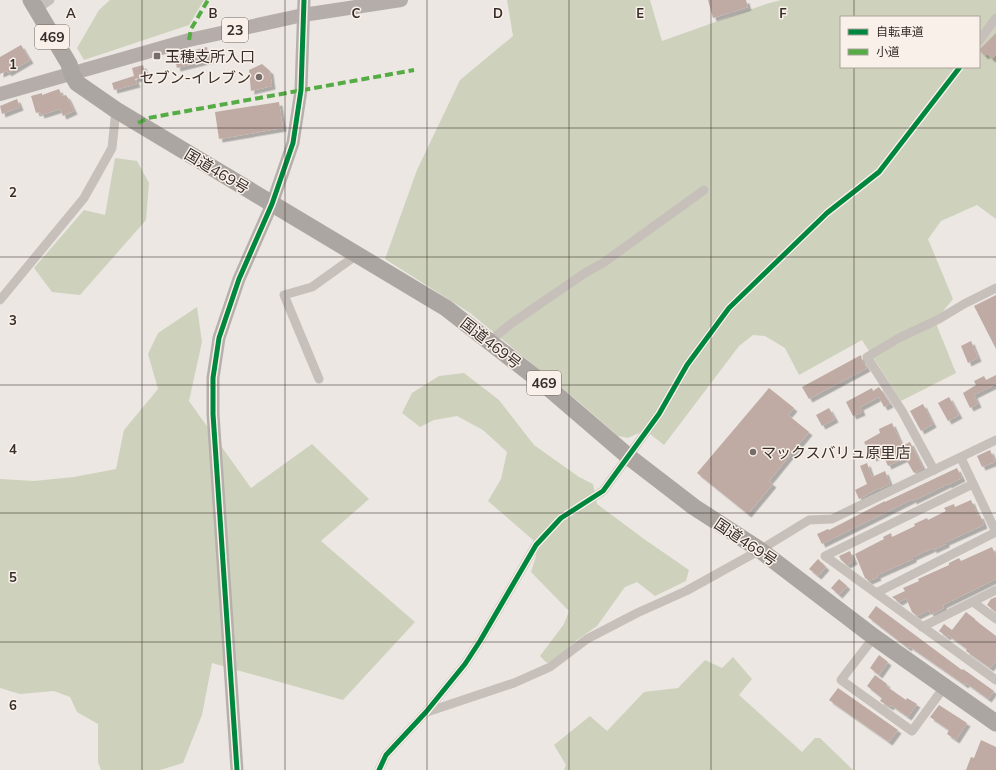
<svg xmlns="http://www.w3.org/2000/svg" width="996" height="770" viewBox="0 0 996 770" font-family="Mulish,'Noto Sans JP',sans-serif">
<defs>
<filter id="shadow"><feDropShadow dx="3.5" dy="3.5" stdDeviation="0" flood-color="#0004"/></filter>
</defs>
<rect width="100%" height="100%" fill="#ece7e2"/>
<!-- green -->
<g fill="#ced2bc" fill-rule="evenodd">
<polygon points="110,0 204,0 189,25 84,60 77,48 99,10"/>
<path d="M507,0H650L662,41L766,4L781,0H996V219L977,205L941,221L928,239L953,299L935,321L956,373L901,401L862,340L799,375L785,348L765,336L753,335L739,346L664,445L645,430L628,438L618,436L579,402L470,313L385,259L417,170L460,80L513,36ZM841,17H979V67H841Z"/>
<polygon points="115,158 137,161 149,183 146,220 80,295 52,292 34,268 84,210 105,215"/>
<polygon points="197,307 202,342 189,401 251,488 312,444 369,499 321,541 415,622 343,700 212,663 202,715 183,763 160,770 101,770 98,762 98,724 77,712 70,697 54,691 20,694 0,688 0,479 34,481 74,477 116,469 124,430 158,389 148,354 158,333"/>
<polygon points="464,373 499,400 534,445 579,477 593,484 597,504 644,539 689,570 686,581 655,596 637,582 625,587 597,626 577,640 556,659 547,663 540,656 564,624 569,611 531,572 536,556 533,540 488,501 501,479 507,452 483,430 457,416 434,420 420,427 402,413 412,393 439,376"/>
<polygon points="733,657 752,679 739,695 802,752 815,738 820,738 853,770 564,770 566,765 554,745 590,716 607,731 644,692 678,688 705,660 722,668"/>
</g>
<!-- building -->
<g fill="#bfaba4" filter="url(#shadow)">
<polygon points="708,0 746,0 748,7 713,18"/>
<polygon points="996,33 996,55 992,59 987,54 985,56 979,50"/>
<polygon points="21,45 30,60 8,73 7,71 0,74 0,57"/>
<polygon points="207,47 210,60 177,68 174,55"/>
<polygon points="262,64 270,71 272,86 251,91 249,70"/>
<polygon points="143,65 146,76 135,79 137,84 114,90 112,83 134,76 132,68"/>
<polygon points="59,89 62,96 66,95 68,98 74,111 63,116 60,109 41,115 40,112 36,113 31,96 42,93 42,95"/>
<polygon points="17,99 20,107 2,114 0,106"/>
<polygon points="279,102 283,128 219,139 215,112"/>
<polygon points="996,295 996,349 974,306"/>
<polygon points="971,341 978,358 968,363 961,346"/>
<polygon points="861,355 862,360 867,368 809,399 802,387"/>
<polygon points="996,375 996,384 974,395 978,404 970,408 963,393 976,385 974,381 984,376 986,380"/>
<polygon points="879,387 890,404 884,407 879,397 860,407 862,412 853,416 846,402 872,388 873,391"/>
<polygon points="769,388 794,408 788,415 809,432 769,481 773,484 748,514 697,473"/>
<polygon points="949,397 959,415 948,421 938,403"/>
<polygon points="923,404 933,424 921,431 910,411"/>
<polygon points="829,408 835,419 822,426 816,415"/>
<polygon points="892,423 902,446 910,442 923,468 914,473 905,458 888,466 882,453 873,458 864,442 880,433 879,429"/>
<polygon points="990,450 995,462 982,467 977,456"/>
<polygon points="867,463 872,477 885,471 890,484 879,489 879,488 859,499 855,490 867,484 860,466"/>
<polygon points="957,468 962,478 948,485 948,484 913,501 913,499 822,544 817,534 828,529 829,530 885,501 885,502"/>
<polygon points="971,500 978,516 980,515 984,525 946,542 946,544 933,550 933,548 913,557 913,559 877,575 878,577 869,581 865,578 855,554 884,539 883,537 891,533 892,537 915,526 914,524 927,518 928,520 946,511 944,508 954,504 955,507"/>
<polygon points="992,547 996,556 996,579 943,605 944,608 931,615 929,610 917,616 912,612 906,598 899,602 892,597 905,591 903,588 919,581 918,579 949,565 949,563 959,558 961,561"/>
<polygon points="850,551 854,561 847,565 841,560 839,556"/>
<polygon points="818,559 826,567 818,576 809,569"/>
<polygon points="839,579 847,586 839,595 831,588"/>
<polygon points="996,597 996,612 987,605 991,599"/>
<polygon points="876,606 962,670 963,669 994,691 988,699 966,683 965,685 909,646 908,648 868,617"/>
<polygon points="966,612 975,619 975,620 996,636 996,661 990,668 966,651 967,649 948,635 947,637 939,631 944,624 952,630"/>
<polygon points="879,655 888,662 879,675 870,668"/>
<polygon points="875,675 887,684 886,686 906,700 907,698 917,704 908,717 891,705 890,707 880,701 882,698 867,686"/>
<polygon points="838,688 898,730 889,742 829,700"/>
<polygon points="939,705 967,723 956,740 947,734 949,730 930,717"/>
<polygon points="981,740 996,747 996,770 966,770 971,757 974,758"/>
</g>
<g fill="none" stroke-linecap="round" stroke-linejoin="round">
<!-- street -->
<g stroke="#c6bfba" stroke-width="9">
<polyline points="37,9 50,0"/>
<polyline points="979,41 996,18"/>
<polyline points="0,300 84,198 112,148 116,110"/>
<polyline points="490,341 512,323 585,273 603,263 704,190"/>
<polyline points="319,379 284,295 312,287 358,254"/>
<polyline points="961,458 996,532"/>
<polyline points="934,470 902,411 867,357 899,338 939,319 964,304 996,288"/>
<polyline points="973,484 825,556 996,680"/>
<polyline points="876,593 996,532"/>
<polyline points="973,602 996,619"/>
<polyline points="922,627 996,590"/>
<polyline points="874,637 841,680 912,731 945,686"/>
<polyline points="427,712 514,683 550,667 587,639 637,613 686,591 760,550 809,520 832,519 996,440"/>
<polyline points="379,770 386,755 426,712 465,664 480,641 536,545 561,518 603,491 659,414 687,365 729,308 827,213 879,172 960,67"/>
</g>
<!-- secondary -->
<polyline stroke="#b6afab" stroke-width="13" points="237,770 213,414 213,378 219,338 239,279 272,204 293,143 301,90 304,0"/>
<!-- primary -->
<polyline stroke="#b4ada9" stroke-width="14" points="0,94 189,40 303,15 401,0"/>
<!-- highway -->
<polyline stroke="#aba6a1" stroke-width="17" points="31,0 69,64 72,74 77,83 116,110 446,308 544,384 629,457 694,507 760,550 874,637 996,723"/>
<!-- quiet -->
<g stroke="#55ab44" stroke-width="4" stroke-dasharray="8 4" stroke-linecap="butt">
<polyline points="189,40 191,29 208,0"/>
<polyline points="138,123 148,118 414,70"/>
</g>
<!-- cycleway casing -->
<g stroke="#f9f1e9" stroke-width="8">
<g id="cycleway">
<polyline points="237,770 213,414 213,378 219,338 239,279 272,204 293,143 301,90 304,0"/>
<polyline points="379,770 386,755 426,712 465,664 480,641 536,545 561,518 603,491 659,414 687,365 729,308 827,213 879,172 960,67"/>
</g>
</g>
<!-- cycleway -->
<use href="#cycleway" stroke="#00873e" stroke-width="5"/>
</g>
<!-- grid -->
<path fill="none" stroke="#362c29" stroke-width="1" stroke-opacity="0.55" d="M142,0V770M285,0V770M427,0V770M569,0V770M711,0V770M854,0V17M854,67V770M0,128H996M0,257H996M0,385H996M0,513H996M0,642H996"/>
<!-- markers -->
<g fill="#766d6a" stroke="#f9f1e9" stroke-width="1.5">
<rect x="153" y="52" width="8" height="8" rx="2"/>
<circle cx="259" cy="77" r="4"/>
<circle cx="753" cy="452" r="4"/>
</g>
<g text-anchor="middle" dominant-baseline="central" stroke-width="3" stroke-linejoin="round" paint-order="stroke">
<!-- shield labels -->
<g fill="#f9f1e9" stroke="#706763" stroke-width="1">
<rect x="222" y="18" width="26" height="24" rx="3"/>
<rect x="35" y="25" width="34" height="24" rx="3"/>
<rect x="527" y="371" width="34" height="24" rx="3"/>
</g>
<g font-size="14" font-weight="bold" fill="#362c29">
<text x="235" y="30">23</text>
<text x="52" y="37">469</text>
<text x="544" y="383">469</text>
</g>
<!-- poi labels -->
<g font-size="15" fill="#362c29" stroke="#f9f1e9" text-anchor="start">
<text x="165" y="56">玉穂支所入口</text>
<text x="251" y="77" text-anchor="end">セブン-イレブン</text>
<text x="761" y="452">マックスバリュ原里店</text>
</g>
<!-- street labels -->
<g font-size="15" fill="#362c29" stroke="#f9f1e9">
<text transform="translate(217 171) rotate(31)">国道469号</text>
<text transform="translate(491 343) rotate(38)">国道469号</text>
<text transform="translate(746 542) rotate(34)">国道469号</text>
</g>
</g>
<g font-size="13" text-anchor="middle" font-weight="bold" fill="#362c29" stroke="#f9f1e9" stroke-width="3" stroke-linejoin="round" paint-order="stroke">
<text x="71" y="18">A</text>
<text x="213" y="18">B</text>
<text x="356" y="18">C</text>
<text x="498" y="18">D</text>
<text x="640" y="18">E</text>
<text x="783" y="18">F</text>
<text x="13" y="69">1</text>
<text x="13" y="197">2</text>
<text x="13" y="325">3</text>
<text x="13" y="454">4</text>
<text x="13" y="582">5</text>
<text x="13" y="710">6</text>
</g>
<!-- legend -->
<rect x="840" y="16" width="140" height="52" fill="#f9f1e9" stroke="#aba29c"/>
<rect x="848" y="29" width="20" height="6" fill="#00873e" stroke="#aba29c"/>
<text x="876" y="36" font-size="12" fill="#362c29">自転車道</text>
<rect x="848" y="49" width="20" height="6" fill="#55ab44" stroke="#aba29c"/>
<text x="876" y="56" font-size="12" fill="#362c29">小道</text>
</svg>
